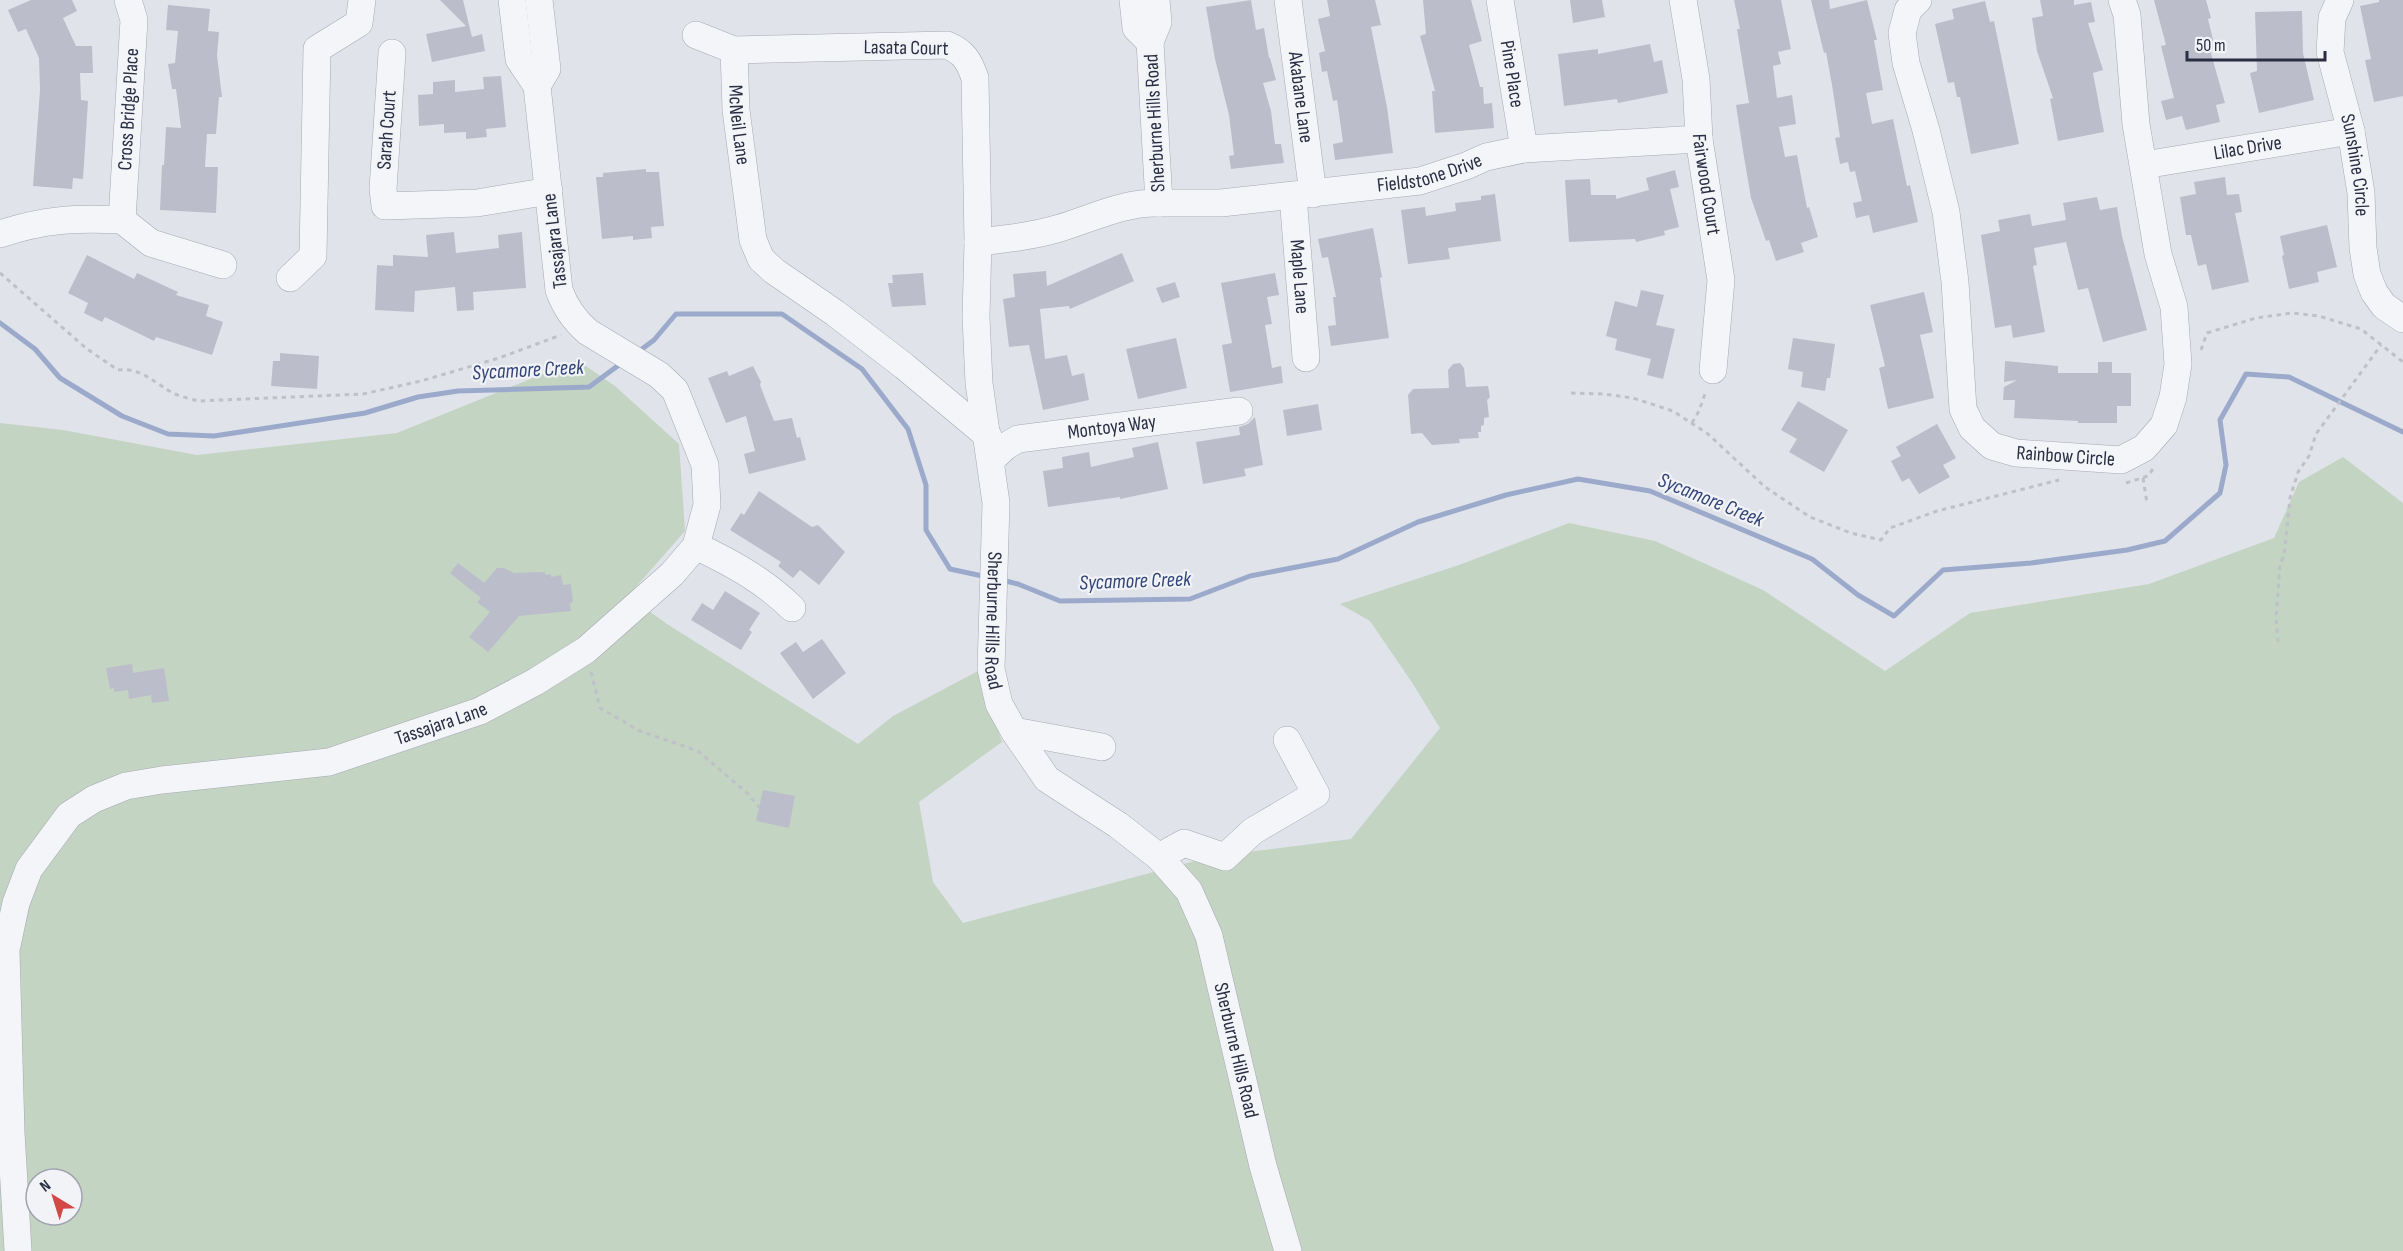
<svg xmlns="http://www.w3.org/2000/svg" width="2403" height="1251" viewBox="0 0 2403 1251" font-family="'Sofia Sans Condensed',sans-serif">
<rect width="100%" height="100%" fill="#e1e3ea"/>
<!-- green -->
<path fill="#c3d4c2" fill-rule="evenodd" d="M577,360L615,386L679,444L685,531L628,596L667,624L858,744L893,716L978,671L1002,742L919,802L933,882L963,923L1210,857L1351,839L1440,728L1413,684L1370,621L1340,604L1459,565L1569,523L1655,541L1763,590L1885,671L1970,613L2149,584L2274,538L2299,482L2343,457L2403,503V1251H0V423L63,430L197,455L397,433ZM36,1179H72V1215H36Z"/>
<g fill="none" stroke-linecap="round" stroke-linejoin="round">
<!-- stream -->
<g stroke="#9baacb" stroke-width="5">
<polyline points="0,323 35,349 60,378 122,416 168,434 214,436 365,413 418,397 458,391 589,387 623,362"/>
<polyline points="638,352 654,340 676,314 782,314 862,369 908,429 926,485 926,530 950,569 987,577"/>
<polyline points="1002,580 1018,584 1060,601 1190,599 1250,576 1338,559 1418,522 1506,495 1578,479 1650,491 1812,559 1858,595 1894,616 1943,570 2031,563 2127,550 2165,541 2220,493 2226,465 2220,420 2246,374 2289,377 2403,432"/>
</g>
</g>
<!-- building -->
<g fill="#bbbeca">
<polygon points="31,0 72,0 77,11 63,18 76,46 92,46 93,73 80,73 81,100 88,101 83,179 73,178 72,189 33,186 40,90 39,58 26,29 18,32 8,10"/>
<polygon points="440,0 463,0 472,37 482,34 485,51 432,62 426,34 466,26"/>
<polygon points="1251,0 1256,30 1264,28 1269,58 1270,58 1276,80 1263,83 1271,111 1275,144 1281,144 1284,163 1231,169 1229,156 1234,155 1229,115 1215,59 1206,7"/>
<polygon points="1327,0 1375,0 1381,25 1371,27 1387,107 1393,153 1335,160 1333,144 1343,142 1337,100 1333,101 1327,71 1322,72 1319,53 1325,51 1318,19 1330,16"/>
<polygon points="1423,0 1471,0 1482,41 1469,45 1480,87 1483,87 1484,104 1492,103 1494,128 1435,133 1432,91 1435,91 1420,36 1426,34"/>
<polygon points="1570,0 1602,0 1605,17 1573,23"/>
<polygon points="1734,0 1781,0 1791,49 1778,52 1781,64 1773,66 1777,98 1792,95 1796,124 1779,127 1785,157 1797,155 1807,208 1809,207 1818,237 1801,243 1804,252 1776,261 1769,240 1766,241 1751,198 1743,151 1736,105 1749,103 1737,29 1740,29"/>
<polygon points="1811,0 1829,0 1830,9 1867,0 1877,40 1874,40 1883,90 1866,93 1872,124 1893,119 1907,186 1910,185 1918,222 1873,233 1869,215 1856,218 1853,203 1862,201 1855,171 1850,172 1848,162 1840,164 1835,138 1840,137 1832,85 1826,52 1824,53"/>
<polygon points="2040,0 2074,0 2074,5 2091,2 2095,22 2088,23 2103,70 2093,73 2104,132 2058,141 2050,99 2053,98 2037,51 2032,18 2043,16"/>
<polygon points="2154,0 2206,0 2211,18 2208,19 2215,48 2210,50 2225,103 2216,105 2220,122 2186,130 2182,116 2166,120 2161,101 2174,98 2161,46 2166,45"/>
<polygon points="2379,0 2403,0 2403,96 2374,102 2365,60 2371,59 2360,6 2379,2"/>
<polygon points="1985,1 1990,22 1994,21 2019,144 1971,154 1960,97 1957,97 1954,82 1948,83 1935,24 1954,19 1952,9"/>
<polygon points="168,5 210,9 208,31 219,32 217,55 222,97 219,97 216,134 207,134 205,167 218,167 216,213 160,210 162,165 164,165 166,127 181,128 176,89 172,89 168,64 175,63 178,31 166,30"/>
<polygon points="2302,11 2303,53 2314,100 2259,113 2250,73 2257,71 2255,12"/>
<polygon points="1650,44 1654,62 1662,60 1668,93 1618,103 1617,99 1564,106 1558,54 1598,49 1598,54"/>
<polygon points="501,76 506,127 486,129 487,137 466,139 466,132 444,133 444,124 419,126 418,95 433,94 433,82 455,80 455,92 484,89 483,77"/>
<polygon points="646,169 646,172 659,172 664,226 651,227 652,238 633,240 633,236 602,239 596,177 603,177 603,173"/>
<polygon points="1675,170 1679,187 1670,189 1679,227 1664,231 1665,235 1636,242 1635,239 1569,242 1565,180 1590,179 1591,195 1616,195 1616,199 1649,190 1646,178"/>
<polygon points="2225,177 2227,195 2239,194 2242,212 2235,213 2249,282 2212,290 2206,264 2198,266 2191,235 2186,235 2180,197 2196,194 2194,182"/>
<polygon points="1495,194 1501,241 1448,248 1450,259 1408,264 1401,210 1425,207 1426,216 1456,211 1455,203 1481,200 1481,196"/>
<polygon points="2097,197 2100,210 2117,207 2122,236 2147,330 2103,342 2088,288 2078,290 2066,242 2034,248 2037,265 2033,266 2045,332 2013,338 2011,325 1995,328 1981,235 2000,231 1998,220 2030,214 2032,226 2066,220 2063,203"/>
<polygon points="2327,225 2337,267 2317,272 2319,282 2289,289 2282,256 2284,255 2280,236"/>
<polygon points="1373,228 1382,277 1380,278 1389,338 1331,346 1328,326 1336,325 1333,297 1336,297 1328,257 1322,258 1318,239"/>
<polygon points="454,232 456,253 499,248 498,235 522,232 526,288 473,292 474,310 457,311 455,287 415,291 414,312 375,310 377,265 393,266 393,255 428,257 426,235"/>
<polygon points="1122,253 1134,281 1070,309 1069,306 1040,309 1045,359 1067,355 1072,376 1084,373 1089,400 1043,410 1029,345 1009,347 1003,299 1015,297 1013,274 1046,271 1047,286"/>
<polygon points="87,255 134,279 137,273 178,292 176,295 209,305 206,316 223,322 212,355 156,337 154,341 105,317 102,322 84,313 88,303 68,293"/>
<polygon points="923,273 926,305 892,307 888,283 893,283 892,275"/>
<polygon points="1275,273 1279,295 1267,297 1272,324 1265,325 1272,368 1281,366 1283,383 1230,392 1222,345 1232,343 1221,283"/>
<polygon points="1175,282 1180,297 1162,303 1156,288"/>
<polygon points="1641,290 1664,295 1656,325 1675,329 1663,379 1647,375 1651,359 1615,350 1617,339 1606,336 1615,301 1637,307"/>
<polygon points="1924,292 1933,332 1920,335 1934,398 1888,409 1879,368 1885,366 1870,305"/>
<polygon points="1176,338 1187,388 1138,399 1126,349"/>
<polygon points="1793,338 1835,344 1830,378 1827,378 1825,391 1801,387 1803,372 1788,369"/>
<polygon points="280,353 319,356 317,389 271,386 273,361 280,361"/>
<polygon points="2005,361 2058,366 2058,373 2098,373 2098,362 2112,362 2112,373 2131,373 2131,406 2117,406 2117,423 2078,423 2078,421 2014,418 2015,400 2003,400 2004,387 2017,380 2004,382"/>
<polygon points="1460,363 1464,368 1466,387 1488,386 1490,397 1487,400 1489,417 1484,418 1484,425 1481,426 1481,432 1478,432 1479,438 1459,439 1460,443 1432,445 1422,433 1411,434 1408,395 1413,389 1449,388 1448,370 1453,364"/>
<polygon points="753,366 761,382 760,385 774,421 792,418 797,438 800,437 806,460 749,474 744,454 755,451 746,416 726,423 708,378 727,371 729,376"/>
<polygon points="1798,401 1848,430 1824,472 1789,452 1797,439 1781,430"/>
<polygon points="1318,404 1322,430 1287,436 1283,410"/>
<polygon points="1255,417 1263,465 1244,469 1246,476 1203,484 1196,442 1240,435 1239,427 1248,424"/>
<polygon points="1937,424 1956,458 1943,465 1950,477 1919,494 1909,478 1902,482 1891,461 1901,456 1896,447"/>
<polygon points="1158,442 1168,489 1120,499 1120,497 1048,507 1043,471 1063,468 1062,457 1089,452 1091,467 1134,457 1132,448"/>
<polygon points="759,491 812,527 818,525 845,552 819,585 800,570 793,578 778,566 781,562 730,530 741,513 744,515"/>
<polygon points="458,563 483,582 485,582 497,568 504,568 514,573 545,572 545,575 551,574 551,577 561,575 563,585 571,584 573,602 570,603 571,611 519,616 488,652 469,637 490,612 477,602 481,598 450,573"/>
<polygon points="725,591 760,613 749,630 752,632 741,650 691,620 702,603 713,610"/>
<polygon points="822,639 846,673 813,699 780,653 796,642 803,652"/>
<polygon points="132,664 133,673 164,668 169,701 152,703 151,695 129,699 128,690 114,692 114,688 110,689 106,668"/>
<polygon points="763,790 795,796 789,828 756,821"/>
</g>
<g fill="none" stroke-linecap="round" stroke-linejoin="round">
<!-- minor casing -->
<g stroke="#a6a9b5" stroke-width="28">
<g id="minor">
<polyline points="1133,0 1136,28 1150,42"/>
<path id="s1" d="M1288,0L1313,194"/>
<path id="s2" d="M1500,0L1524,149"/>
<path id="s3" d="M1683,0L1696,79L1699,139L1721,280L1713,370"/>
<path id="s4" d="M1918,0L1908,10L1902,33L1906,63L1926,130L1946,212L1955,282L1963,409L1972,428L1992,446L2016,453L2121,460L2144,448L2164,425L2173,397L2178,364L2174,307L2158,254L2136,124L2127,15L2122,0"/>
<path id="s5" d="M2340,0L2332,18L2330,52L2351,131L2361,193L2363,248L2367,274L2374,292L2384,306L2403,319"/>
<path id="s6" d="M696,35L734,50L947,45C964,52 969,61 975,78L978,242L976,317L979,383L996,503L991,669L999,704L1014,731L1047,779L1118,825L1159,857L1189,891L1209,936L1263,1166L1288,1251"/>
<path id="s7" d="M734,50L736,110L753,240L761,259L774,271L835,313L904,366L988,436"/>
<polyline points="392,53 383,189 385,206 477,203 549,191"/>
<polyline points="537,86 547,69 539,0"/>
<path id="s8" d="M2144,165L2351,131"/>
<path id="s9" d="M1293,196L1306,358"/>
<path id="s10" d="M1159,203H1221L1420,181L1466,166L1486,157L1524,149L1699,139"/>
<path id="s11" d="M122,220L134,20L128,0"/>
<polyline points="122,220 151,243 223,265"/>
<path d="M0,234C45,219 75,218 122,220"/>
<path d="M978,242C1006,239 1033,236 1060,228C1093,218 1124,202 1159,203L1150,42L1158,22L1156,0"/>
<polyline points="290,278 313,256 317,49 359,23 362,0"/>
<path id="s12" d="M991,460L1006,446L1018,439L1239,411"/>
<path d="M696,546C732,563 763,580 792,608"/>
<polyline points="1014,731 1102,747"/>
<polyline points="1159,857 1184,843 1225,857 1253,831 1316,794 1287,740"/>
<path id="s13" d="M18,1251L11,1133L6,950L16,903L29,869L69,815L94,799L126,786L162,780L329,762L480,711L535,682L586,650L672,574L696,546L707,505L705,465L675,390L659,375L588,332C574,320 565,307 559,290L537,86L519,59L512,0"/>
</g>
</g>
<!-- path -->
<g stroke="#bfc1c9" stroke-width="3" stroke-dasharray="4.5 4.5" stroke-linecap="butt">
<path d="M0,273L87,349L118,370C142,367 155,384 175,394C182,397 191,399 198,401L363,394L421,381L499,358L561,335"/>
<polyline points="2201,350 2207,333 2256,318 2292,313 2319,316 2361,329 2403,362"/>
<polyline points="1571,393 1604,394 1633,398 1673,411 1708,434 1765,487 1810,517 1851,533 1881,540 1890,528 1937,511 2059,480"/>
<polyline points="1692,423 1699,411 1706,391"/>
<polyline points="2143,478 2147,503"/>
<polyline points="2126,483 2148,476 2153,469"/>
<polyline points="2278,642 2276,619 2280,564 2284,556 2290,498 2298,472 2309,456 2316,434 2381,345"/>
<polyline points="591,672 600,708 640,731 698,751 747,793 759,807"/>
</g>
<!-- minor -->
<use href="#minor" stroke="#f4f5f8" stroke-width="27"/>
</g>
<g text-anchor="middle" dominant-baseline="central" stroke-width="4.5" stroke-linejoin="round" paint-order="stroke">
<!-- street labels -->
<g font-size="20" fill="#292e43" stroke="#f1f3f7">
<text transform="translate(906 48) rotate(1)">Lasata Court</text>
<text stroke="none"><textPath href="#s2" startOffset="75">Pine Place</textPath></text>
<text stroke="none"><textPath href="#s1" startOffset="98">Akabane Lane</textPath></text>
<text stroke="none"><textPath href="#s11" startOffset="111">Cross Bridge Place</textPath></text>
<text transform="translate(1155 123) rotate(-93)">Sherburne Hills Road</text>
<text stroke="none"><textPath href="#s7" startOffset="75">McNeil Lane</textPath></text>
<text transform="translate(387 130) rotate(-86)">Sarah Court</text>
<text stroke="none"><textPath href="#s8" startOffset="105">Lilac Drive</textPath></text>
<text stroke="none"><textPath href="#s5" startOffset="170">Sunshine Circle</textPath></text>
<text stroke="none"><textPath href="#s10" startOffset="273">Fieldstone Drive</textPath></text>
<text stroke="none"><textPath href="#s3" startOffset="186">Fairwood Court</textPath></text>
<text transform="translate(555 241) rotate(-97)">Tassajara Lane</text>
<text stroke="none"><textPath href="#s9" startOffset="81">Maple Lane</textPath></text>
<text stroke="none"><textPath href="#s12" startOffset="129">Montoya Way</textPath></text>
<text stroke="none"><textPath href="#s4" startOffset="543">Rainbow Circle</textPath></text>
<text stroke="none"><textPath href="#s6" startOffset="843">Sherburne Hills Road</textPath></text>
<text stroke="none"><textPath href="#s13" startOffset="840">Tassajara Lane</textPath></text>
<text stroke="none"><textPath href="#s6" startOffset="1365">Sherburne Hills Road</textPath></text>
</g>
<!-- water labels -->
<g font-size="21" font-style="italic" fill="#324478" stroke="#f1f3f7">
<text transform="translate(528 370) rotate(-3)">Sycamore Creek</text>
<text transform="translate(1711 500) rotate(22)">Sycamore Creek</text>
<text transform="translate(1135 581) rotate(-2)">Sycamore Creek</text>
</g>
</g>
<!-- north arrow -->
<g transform="translate(54 1197) rotate(322)"><circle r="28" fill="#f1f3f7" stroke="#a1a4af" stroke-width="1.5"/>
<path d="M0-4.5L10 22L0 15L-10 22Z" fill="#d24844"/>
<text y="-9" font-size="16" font-weight="bold" text-anchor="middle" fill="#292e43">N</text>
</g>
<!-- scale -->
<path d="M2187 51v9h138v-9" fill="none" stroke="#292e43" stroke-width="3"/>
<text x="2196" y="51" font-size="18" fill="#292e43" stroke="#f1f3f7" stroke-width="4.5" paint-order="stroke">50 m</text>
</svg>
